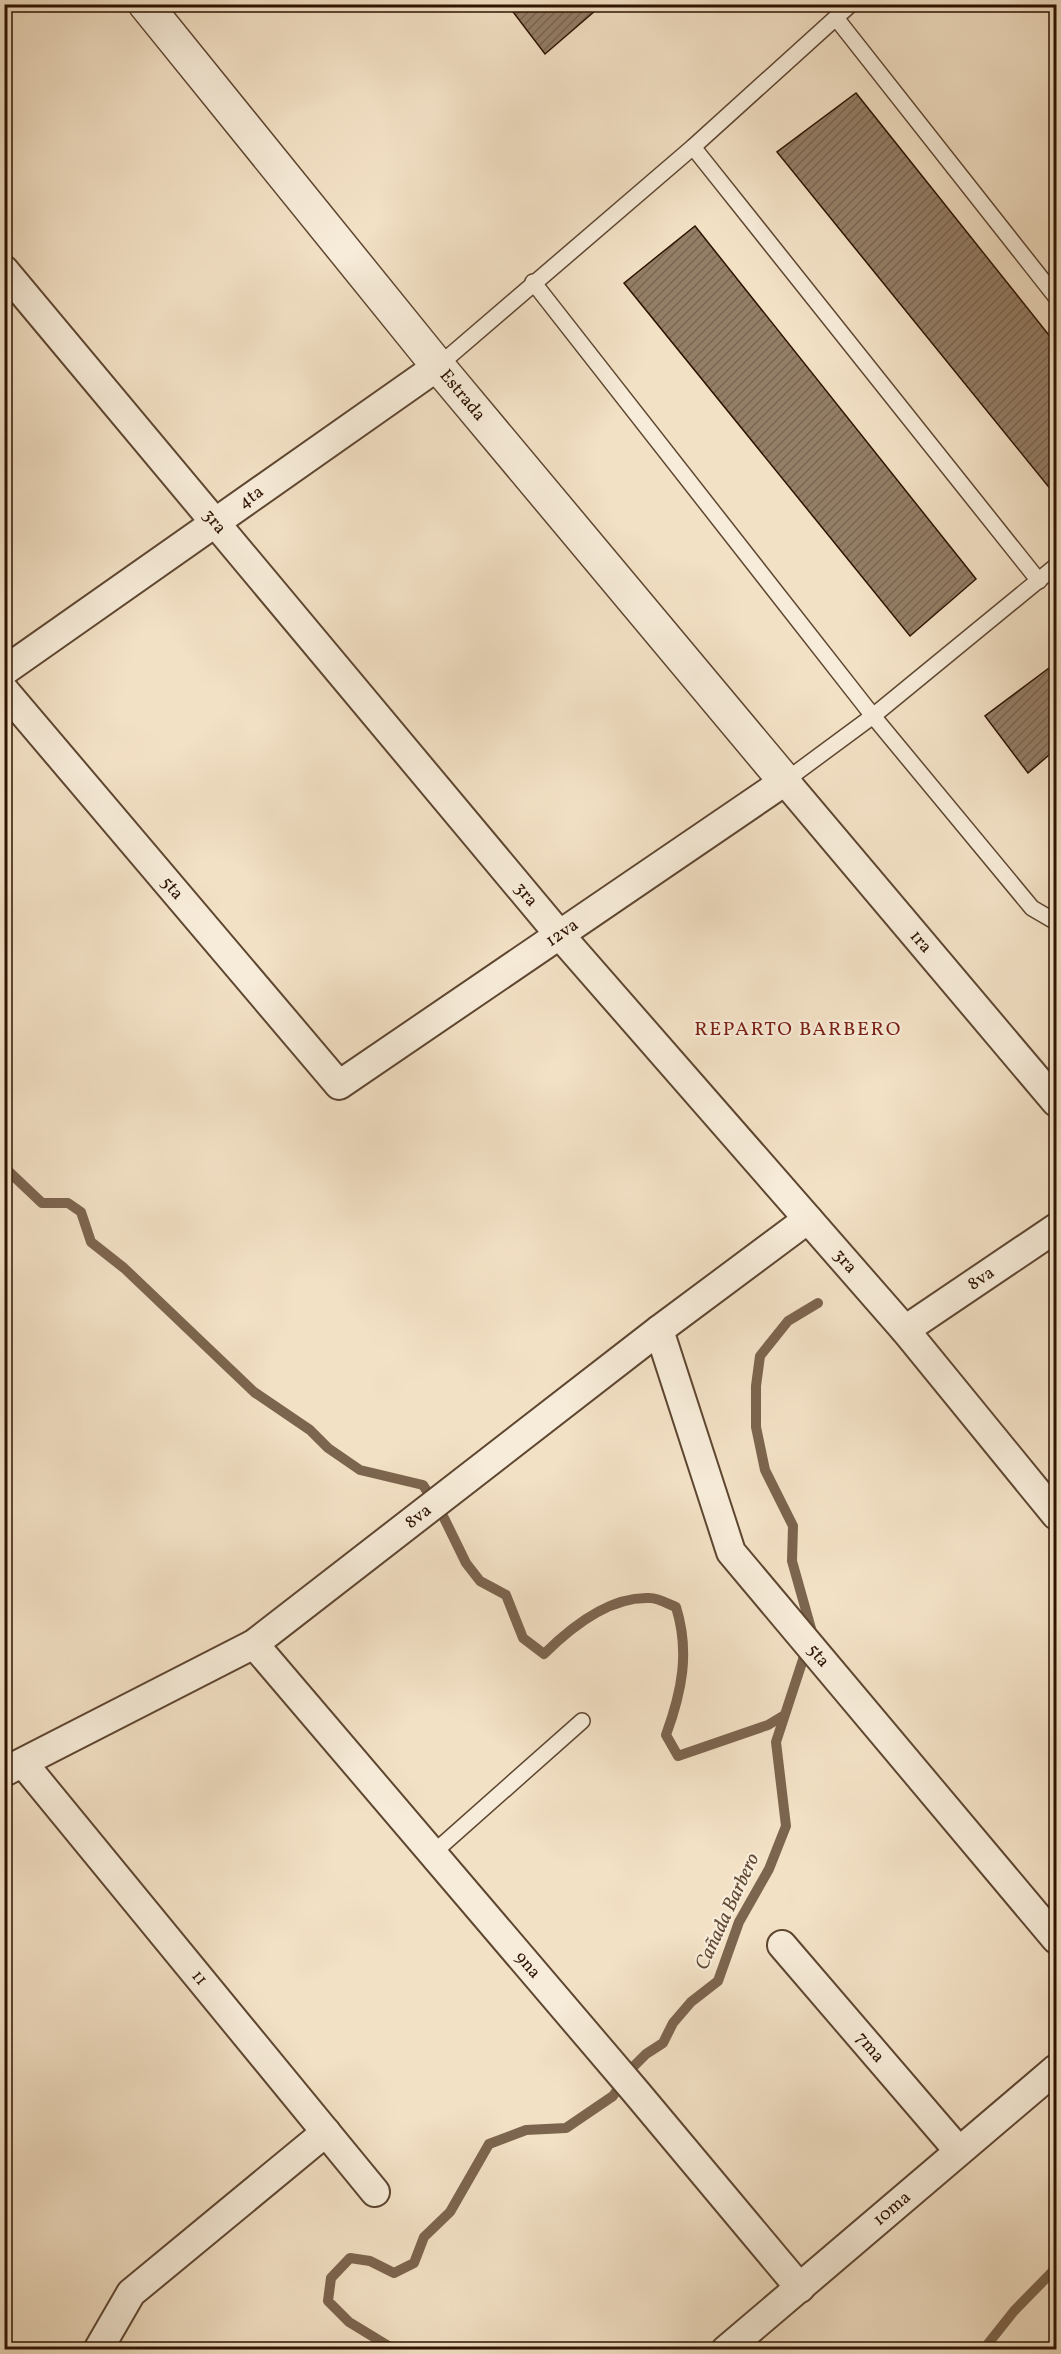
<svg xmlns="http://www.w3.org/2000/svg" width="1061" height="2354" viewBox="0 0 1061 2354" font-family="Vollkorn,serif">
<defs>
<pattern id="building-hatch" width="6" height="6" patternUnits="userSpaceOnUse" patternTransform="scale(1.5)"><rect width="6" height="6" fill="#947e66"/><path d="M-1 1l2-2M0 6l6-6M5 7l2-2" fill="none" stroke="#796652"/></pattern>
</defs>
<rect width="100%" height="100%" fill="#f3e1c5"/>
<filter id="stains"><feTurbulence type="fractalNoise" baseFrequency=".00333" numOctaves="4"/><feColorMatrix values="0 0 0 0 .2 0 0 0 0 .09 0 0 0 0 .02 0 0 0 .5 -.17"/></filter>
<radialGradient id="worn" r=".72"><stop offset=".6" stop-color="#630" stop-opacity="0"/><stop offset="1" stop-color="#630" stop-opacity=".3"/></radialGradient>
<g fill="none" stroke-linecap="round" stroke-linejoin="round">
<!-- stream -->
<g stroke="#7c654e" stroke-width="10">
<path d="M4,1167L42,1203H68L81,1212L91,1242L124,1268L254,1392L310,1430L328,1448L360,1470L423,1485L444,1518L466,1563L480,1581L506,1595L523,1638L544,1654C570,1628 610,1596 650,1598C658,1598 668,1604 676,1607C690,1652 682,1691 666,1735L678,1756L768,1725L783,1716"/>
<polyline points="395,2350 349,2322 328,2301 331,2278 350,2258 370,2261 394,2273 414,2263 424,2237 450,2212 489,2144 526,2130 566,2128 613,2096 633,2067 646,2054 663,2043 673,2023 691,2002 718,1981 739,1922 769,1869 786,1826 776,1742 812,1632 792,1561 793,1526 765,1470 756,1427 756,1386 760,1356 788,1321 818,1303"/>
<polyline points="983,2350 1014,2311 1056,2268"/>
</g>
</g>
<!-- building -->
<g fill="url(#building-hatch)" stroke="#2d1300" stroke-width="1.5">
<polygon points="507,4 603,4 545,54"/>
<polygon points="856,93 1056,344 1056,496 777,152"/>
<polygon points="695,226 976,579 910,636 624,283"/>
<polygon points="1053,665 1056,670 1056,749 1028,773 985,716"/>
</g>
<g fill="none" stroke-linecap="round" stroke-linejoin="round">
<!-- service casing -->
<g stroke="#5e4631" stroke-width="18">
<g id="service">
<polyline points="836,18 1056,297"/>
<polyline points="693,147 1039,581"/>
<polyline points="533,282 873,716 1032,908 1056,922"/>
<polyline points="438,366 693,147 851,4"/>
<polyline points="785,781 873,716 1056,566"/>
<polyline points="432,1854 582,1721"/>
</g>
</g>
<!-- minor casing -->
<g stroke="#5e4631" stroke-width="32">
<g id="minor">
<path id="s1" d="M4,270L558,933L905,1330L1056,1515"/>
<path id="s2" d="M4,671L438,366"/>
<path id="s3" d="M4,690L339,1085L785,781L1056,1102"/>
<path id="s4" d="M659,1330L731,1552L1056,1939"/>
<path id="s5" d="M905,1330L1056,1228"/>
<path id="s6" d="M254,1644L636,2092L800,2288"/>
<path id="s7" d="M23,1763L375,2192"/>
<path id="s8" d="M4,1772L254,1644L659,1330L808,1219"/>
<path id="s9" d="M782,1945L958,2150"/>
<polyline points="98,2350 131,2293 326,2132"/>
<path id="s10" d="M726,2350L1056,2069"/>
</g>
</g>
<!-- tertiary casing -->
<g stroke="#5e4631" stroke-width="36">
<g id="tertiary">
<path id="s11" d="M145,4L438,366L785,781"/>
</g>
</g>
<!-- service -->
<use href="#service" stroke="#f7ecd9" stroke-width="15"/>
<!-- minor -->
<use href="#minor" stroke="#f7ecd9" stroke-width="28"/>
<!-- tertiary -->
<use href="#tertiary" stroke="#f7ecd9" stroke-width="33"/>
</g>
<g text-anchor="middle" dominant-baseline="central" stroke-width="4.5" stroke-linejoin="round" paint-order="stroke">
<!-- street labels -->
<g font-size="18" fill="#2d1300" stroke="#f7ecd9">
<text stroke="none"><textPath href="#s11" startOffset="504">Estrada</textPath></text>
<text stroke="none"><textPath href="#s2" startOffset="302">4ta</textPath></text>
<text stroke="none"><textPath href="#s1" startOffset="328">3ra</textPath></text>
<text stroke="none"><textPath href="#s3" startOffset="260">5ta</textPath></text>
<text stroke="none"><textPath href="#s1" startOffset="814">3ra</textPath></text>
<text stroke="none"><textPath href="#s3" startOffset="788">12va</textPath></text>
<text stroke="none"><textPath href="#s3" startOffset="1268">1ra</textPath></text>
<text stroke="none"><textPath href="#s1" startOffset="1300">3ra</textPath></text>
<text stroke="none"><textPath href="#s5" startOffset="92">8va</textPath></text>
<text stroke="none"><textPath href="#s8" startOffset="489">8va</textPath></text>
<text stroke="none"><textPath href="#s4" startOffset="369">5ta</textPath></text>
<text stroke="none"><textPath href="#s6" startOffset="422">9na</textPath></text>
<text stroke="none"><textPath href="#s7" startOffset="278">11</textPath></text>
<text stroke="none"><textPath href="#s9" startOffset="135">7ma</textPath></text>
<text stroke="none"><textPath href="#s10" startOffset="218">10ma</textPath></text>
</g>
<!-- neighbourhood labels -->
<g font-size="20" letter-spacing="1.5" fill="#7a1f14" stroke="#f7ecd9">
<text x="798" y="1030">REPARTO BARBERO</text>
</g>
<!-- water labels -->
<g font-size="20" font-style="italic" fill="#614934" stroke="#f7ecd9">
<text transform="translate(728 1912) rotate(-65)">Cañada Barbero</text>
</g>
</g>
<!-- margin -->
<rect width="1061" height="2354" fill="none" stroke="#f3e1c5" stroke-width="24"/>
<rect x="6" y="6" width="1049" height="2342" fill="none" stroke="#2d1300" stroke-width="3"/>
<rect x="12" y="12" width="1037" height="2330" fill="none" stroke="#2d1300" stroke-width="1.5"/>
<rect width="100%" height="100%" filter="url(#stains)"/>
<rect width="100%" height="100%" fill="url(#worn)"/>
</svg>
